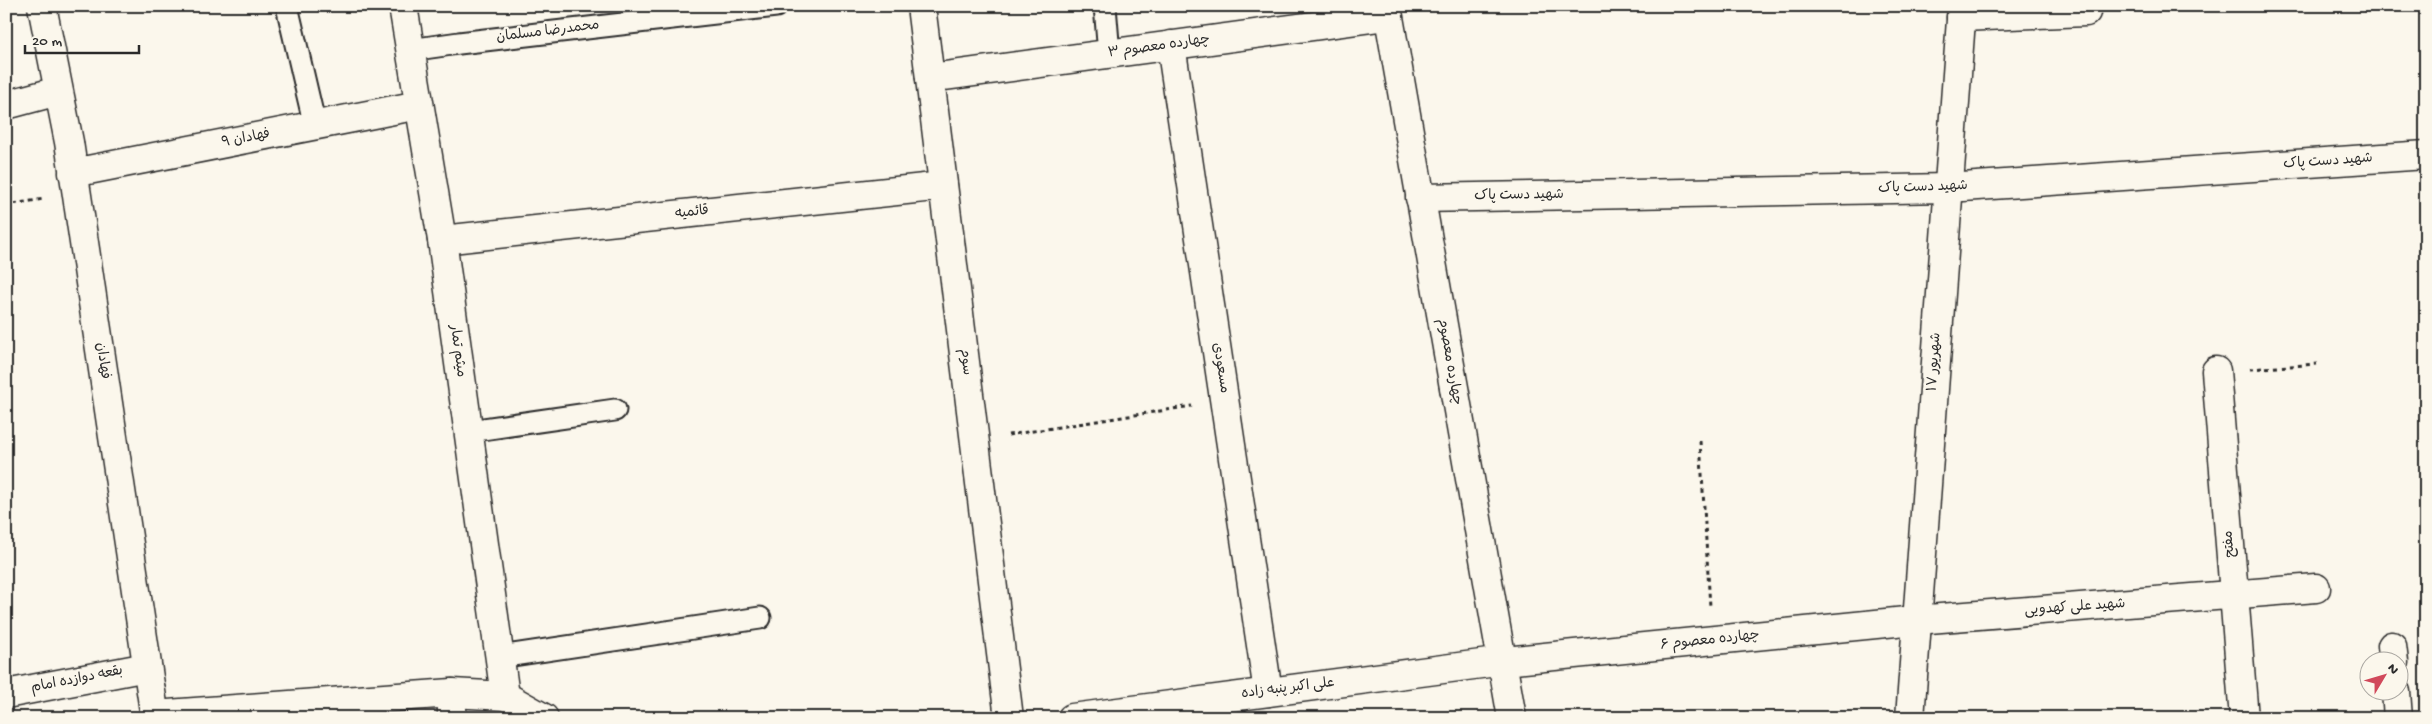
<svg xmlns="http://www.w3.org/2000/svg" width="2432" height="724" viewBox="0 0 2432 724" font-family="'Gochi Hand','Playpen Sans Arabic',sans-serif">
<rect width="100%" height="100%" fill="#fbf7ec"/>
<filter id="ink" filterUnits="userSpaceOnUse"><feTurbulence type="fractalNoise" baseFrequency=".02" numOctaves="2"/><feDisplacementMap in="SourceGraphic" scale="10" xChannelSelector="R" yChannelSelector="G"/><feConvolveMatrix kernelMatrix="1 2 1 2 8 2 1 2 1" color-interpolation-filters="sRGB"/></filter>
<g filter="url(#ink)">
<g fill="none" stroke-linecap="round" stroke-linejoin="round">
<!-- lane casing -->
<g stroke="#2b2b2b" stroke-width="25">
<g id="lane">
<polyline points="287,6 315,126"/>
<polyline points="1105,6 1109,54"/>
<polyline points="410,50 459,43 776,6"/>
<polyline points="469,431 615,410"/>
<polyline points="500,657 760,618"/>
</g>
</g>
<!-- street casing -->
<g stroke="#2b2b2b" stroke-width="31">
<g id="street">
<polyline points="403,6 442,240 505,696"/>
<polyline points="921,6 1009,718"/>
<polyline points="1387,6 1512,718"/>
<polyline points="1961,17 2086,12"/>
<polyline points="1171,45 1268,692"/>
<polyline points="930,78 1387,16"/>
<polyline points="6,105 58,91"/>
<polyline points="73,173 419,105"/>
<polyline points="1420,198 1948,188 2426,155"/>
<polyline points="442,240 943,186"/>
<polyline points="2216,371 2244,718"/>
<polyline points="2392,646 2394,662"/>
<polyline points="2396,692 2398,718"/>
<polyline points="6,694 147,667"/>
<polyline points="154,715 452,693 505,696 544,718"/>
<polyline points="452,718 452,693"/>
<polyline points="1072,718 1504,661 1916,620 2316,588"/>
<polyline points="1910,718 1962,6"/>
</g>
</g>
<!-- secondary casing -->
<g stroke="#2b2b2b" stroke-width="31">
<polyline id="secondary" points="42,6 69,142 155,718"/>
</g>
<!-- path -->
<g stroke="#2b2b2b" stroke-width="3" stroke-dasharray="4 4" stroke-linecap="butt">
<polyline points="6,205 44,199"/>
<polyline points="2250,369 2317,364"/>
<polyline points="1008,435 1192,406"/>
<polyline points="1700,441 1710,607"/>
</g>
<!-- lane -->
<use href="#lane" stroke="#fbf7ec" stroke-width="21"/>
<!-- street -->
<use href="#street" stroke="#fbf7ec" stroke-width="28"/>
<!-- secondary -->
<use href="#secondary" stroke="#fbf7ec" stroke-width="28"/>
</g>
</g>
<g text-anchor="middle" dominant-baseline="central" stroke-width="4.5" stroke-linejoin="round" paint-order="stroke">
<!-- street labels -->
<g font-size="14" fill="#2b2b2b" stroke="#fbf7ec">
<text transform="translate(548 32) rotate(-7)">محمدرضا مسلمان</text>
<text transform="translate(1159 47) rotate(-8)">چهارده معصوم ۳</text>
<text transform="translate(246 139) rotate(-11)">فهادان ۹</text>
<text transform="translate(2328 162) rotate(-4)">شهید دست پاک</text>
<text transform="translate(1923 188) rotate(-2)">شهید دست پاک</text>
<text transform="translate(1519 196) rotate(-1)">شهید دست پاک</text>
<text transform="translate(692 213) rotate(-6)">قائمیه</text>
<text transform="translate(457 351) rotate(82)">میثم تمار</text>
<text transform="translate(102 361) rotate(82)">فهادان</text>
<text transform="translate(965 362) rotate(83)">سوم</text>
<text transform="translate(1449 362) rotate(80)">چهارده معصوم</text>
<text transform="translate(1935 362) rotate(-86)">۱۷ شهریور</text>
<text transform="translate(1220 368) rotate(81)">مسعودی</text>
<text transform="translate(2230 544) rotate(-95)">مفتح</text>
<text transform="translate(2075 608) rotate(-4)">شهید علی کهدویی</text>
<text transform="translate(1710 641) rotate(-6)">چهارده معصوم ۶</text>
<text transform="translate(77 680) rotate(-11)">بقعه دوازده امام</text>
<text transform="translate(1288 689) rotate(-7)">علی اکبر پنبه زاده</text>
</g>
</g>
<!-- margin -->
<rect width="2432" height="724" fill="none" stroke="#fbf7ec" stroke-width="25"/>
<rect x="12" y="12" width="2407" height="699" fill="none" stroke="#2b2b2b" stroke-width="2" filter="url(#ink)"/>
<!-- north arrow -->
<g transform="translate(2384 676) rotate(52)"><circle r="24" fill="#fbf7ec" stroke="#a8a59f"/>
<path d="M0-4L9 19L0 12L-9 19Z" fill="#d1495b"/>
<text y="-8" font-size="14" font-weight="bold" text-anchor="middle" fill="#2b2b2b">N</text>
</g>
<!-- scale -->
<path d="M25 45v8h114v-8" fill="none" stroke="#2b2b2b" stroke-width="2.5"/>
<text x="32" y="45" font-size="15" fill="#2b2b2b" stroke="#fbf7ec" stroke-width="4" paint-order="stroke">20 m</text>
</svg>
